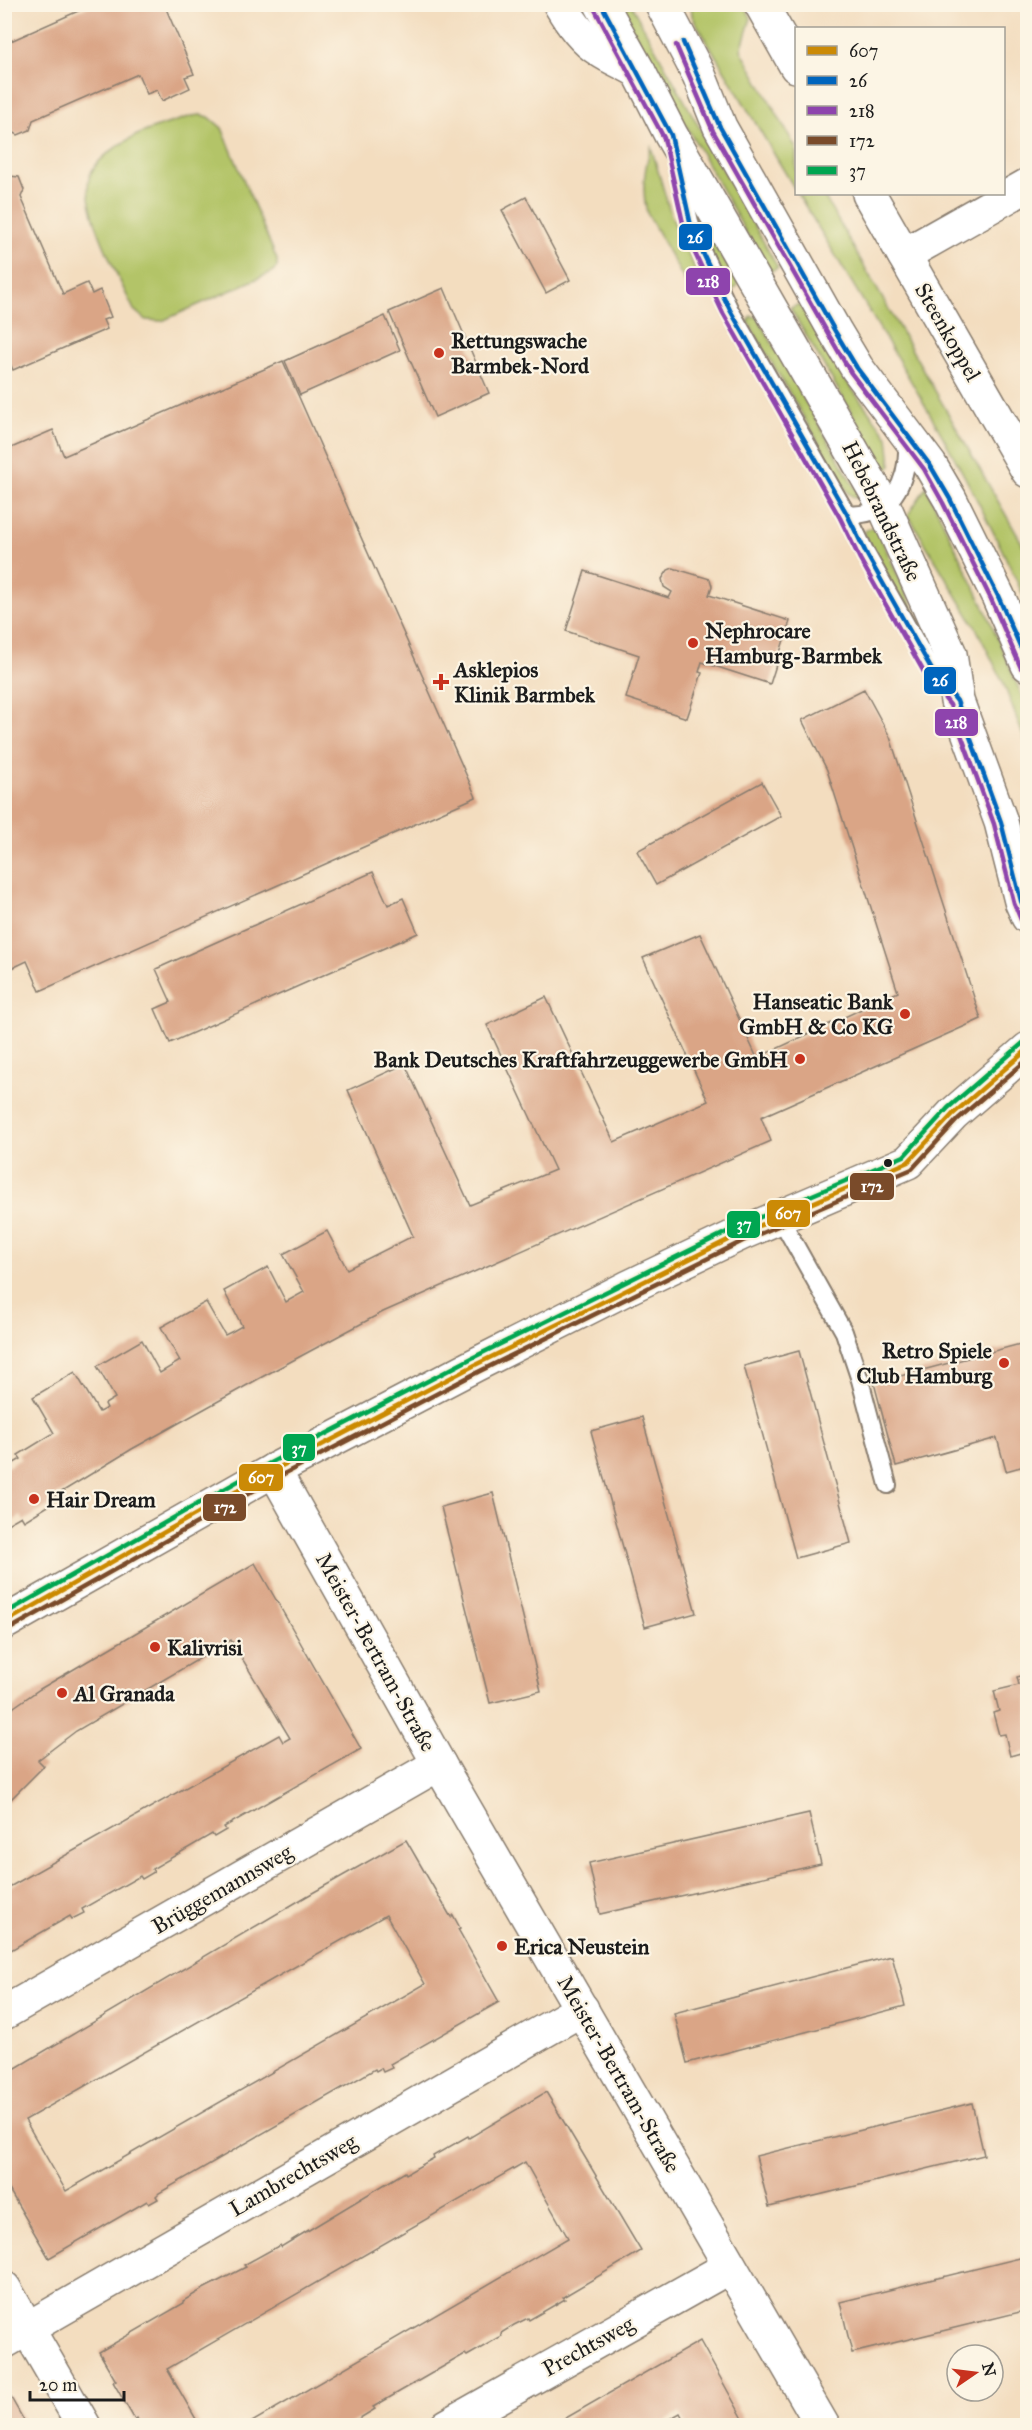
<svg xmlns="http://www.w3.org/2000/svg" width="1032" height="2430" viewBox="0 0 1032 2430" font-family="'IM FELL Great Primer',serif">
<rect width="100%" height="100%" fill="#fcf5e5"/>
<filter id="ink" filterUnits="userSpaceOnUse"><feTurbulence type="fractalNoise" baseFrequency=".0167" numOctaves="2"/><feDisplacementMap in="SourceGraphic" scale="12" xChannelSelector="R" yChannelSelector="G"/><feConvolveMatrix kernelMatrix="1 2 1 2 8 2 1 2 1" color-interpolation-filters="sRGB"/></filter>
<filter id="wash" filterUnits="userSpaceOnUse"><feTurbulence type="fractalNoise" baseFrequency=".008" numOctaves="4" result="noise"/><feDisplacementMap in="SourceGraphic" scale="24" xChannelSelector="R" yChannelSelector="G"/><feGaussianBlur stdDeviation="1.35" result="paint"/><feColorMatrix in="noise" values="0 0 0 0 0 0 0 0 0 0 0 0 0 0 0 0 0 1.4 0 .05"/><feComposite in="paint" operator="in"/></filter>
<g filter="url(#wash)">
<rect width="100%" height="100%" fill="#f3ddbf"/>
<!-- green -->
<g fill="#b3c467" stroke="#687042" stroke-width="1.5">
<polygon points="619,5 631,5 778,268 768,272"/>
<polygon points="691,5 746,8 751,18 741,50 796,148 796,191 692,16"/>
<path d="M201,115L209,117L222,128L277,260V267L272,272L162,321L146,320L134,310C120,281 79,203 90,175C97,158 120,144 135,136C153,127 174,122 192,116Z"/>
<path d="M651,147L671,215L700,280L692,294L647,213C641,190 644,169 651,147Z"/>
<path d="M798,194H823L1027,552V604C965,462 878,326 798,194Z"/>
<path d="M695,212L737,281L738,285L733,290L729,289C717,265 700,239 695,212Z"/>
<polygon points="800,304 841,374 888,437 891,465 888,469 883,466 790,308"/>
<polygon points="751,316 757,317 858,493 858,497 855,498 848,493 748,322"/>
<polygon points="926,487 986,611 1027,708 1027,746 1003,682 975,626 908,515"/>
<polygon points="870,528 874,528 878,532 943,674 865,537 864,532"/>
</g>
<g id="blocks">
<!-- building -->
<g fill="#daa586" fill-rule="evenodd">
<polygon points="94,4 164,4 194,74 185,77 190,88 162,101 157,90 147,94 138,74 33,120 30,130 18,135 11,131 4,133 4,44"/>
<polygon points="4,164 9,176 19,177 24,190 21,197 63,294 87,283 92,294 100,290 111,317 103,320 107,329 13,370 4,350"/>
<polygon points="526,197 570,280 546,293 502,210"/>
<polygon points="444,288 489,393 435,417 389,312"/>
<polygon points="385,316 400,350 300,395 285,361"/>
<polygon points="283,361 476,797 40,991 27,961 4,972 4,925 8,924 4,916 4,451 53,430 64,456"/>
<polygon points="673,568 710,579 712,586 709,595 790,621 770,684 702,662 699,672 702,673 687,718 626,698 639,655 566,631 585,571 669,598 672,592 664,587 662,579 668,570"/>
<polygon points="864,689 890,737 981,1019 761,1117 771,1141 383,1312 260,1378 132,1449 50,1499 53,1503 24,1521 21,1516 4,1526 4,1469 21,1459 18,1455 54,1433 33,1397 75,1372 99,1412 107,1408 105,1404 115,1398 97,1366 142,1340 160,1373 180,1361 161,1327 206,1302 225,1335 233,1331 242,1326 224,1291 268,1267 286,1302 304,1292 283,1254 327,1231 347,1269 413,1236 348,1090 405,1064 470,1205 555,1170 487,1025 546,997 614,1142 708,1101 643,958 700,934 757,1058 898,992 827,770 802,720"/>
<polygon points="762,782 781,816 656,885 637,851"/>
<polygon points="373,872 388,905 403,898 418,933 170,1043 155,1009 171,1002 156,969"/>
<polygon points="1028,1342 1028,1465 1006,1471 997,1438 896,1466 874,1383"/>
<polygon points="799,1351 851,1543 796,1558 744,1366"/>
<polygon points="642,1417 696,1613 645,1627 591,1431"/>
<polygon points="493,1493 541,1691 490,1703 441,1507"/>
<polygon points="255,1563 361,1749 224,1827 226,1830 214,1837 212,1834 152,1869 154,1872 142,1879 140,1876 82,1909 84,1913 72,1919 70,1916 4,1954 4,1890 279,1735 283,1742 290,1738 231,1640 76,1731 38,1760 44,1766 9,1801 5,1799 5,1717 14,1707 40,1689"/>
<polygon points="1028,1674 1028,1751 1010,1756 1005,1734 999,1735 993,1713 999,1711 994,1691 1019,1685 1017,1677"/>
<polygon points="809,1813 821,1864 600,1914 589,1863"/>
<path d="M406,1840L449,1914L451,1917L453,1915L460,1928L458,1929L499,2002L390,2064L392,2068L383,2072L381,2068L376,2071L375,2069L159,2193L156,2196L158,2199L149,2204L147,2201L49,2258L4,2181V2075L307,1896ZM386,1915L425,1984L66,2191L25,2120Z"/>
<polygon points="892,1956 905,2006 687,2063 674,2013"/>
<polygon points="546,2092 641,2251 563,2297 565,2299 529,2320 528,2318 514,2325 501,2333 502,2336 467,2356 465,2354 373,2407 375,2409 347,2426 245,2426 568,2238 525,2162 167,2369 200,2426 141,2426 137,2418 135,2420 113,2382 116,2381 99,2352 184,2303 183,2301 203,2289 246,2267 244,2265 280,2245 281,2247 294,2239 405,2172 406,2174 434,2158 433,2156 468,2136 469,2138"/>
<polygon points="972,2103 984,2155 769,2207 756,2156"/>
<polygon points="1028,2256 1028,2310 852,2353 840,2302"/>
<polygon points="700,2341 747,2426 687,2426 680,2413 657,2426 552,2426"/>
<polygon points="10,2396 27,2426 4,2426 4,2399"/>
</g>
</g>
</g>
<g filter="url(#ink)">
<use href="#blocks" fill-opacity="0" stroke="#887c6e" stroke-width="1.5"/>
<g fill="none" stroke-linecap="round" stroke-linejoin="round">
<!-- service casing -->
<g stroke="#887c6e" stroke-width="20">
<g id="service">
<polyline points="676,162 692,230 730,310 847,514 867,555 932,670 951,693"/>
<path d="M847,514C892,519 909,480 907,442"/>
<polyline points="779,1216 844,1332 860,1380 888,1485"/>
</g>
</g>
<!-- minor casing -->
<g stroke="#887c6e" stroke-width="36">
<g id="minor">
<polyline points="761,4 796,66"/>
<polyline points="869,194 1028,471"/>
<polyline points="904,255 1028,185"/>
<polyline points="274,1470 439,1764 823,2426"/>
<polyline points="4,2013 439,1764"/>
<polyline points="4,2288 84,2426"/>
<polyline points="4,2342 582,2009"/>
<polyline points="447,2426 729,2267"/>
</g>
</g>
<!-- secondary casing -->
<g stroke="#887c6e" stroke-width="36">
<g id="secondary">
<path d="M560,4C571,23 583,40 601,51C613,59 627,64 639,72"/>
<polyline points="601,4 639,72 671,135 884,506 950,654 957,701 1001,822 1021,901 1028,917"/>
<polyline points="662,4 699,75 720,127 836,333 857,368 930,465 950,499 998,596 1028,665"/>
<polyline points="4,1623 274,1470 475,1365 627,1288 740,1234 908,1162 953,1114 1028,1049"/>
</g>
</g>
<!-- service -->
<use href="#service" stroke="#fff" stroke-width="16"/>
<!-- minor -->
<use href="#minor" stroke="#fff" stroke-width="33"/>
<!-- secondary -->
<use href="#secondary" stroke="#fff" stroke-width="33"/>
<!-- bus-1 casing -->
<g stroke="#fcf5e5" stroke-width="9">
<polyline id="bus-1" points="4,1623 274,1470 475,1365 740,1234 908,1162 953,1114 1028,1049"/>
</g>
<!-- bus-2 casing -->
<g stroke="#fcf5e5" stroke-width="9">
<g id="bus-2">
<polyline points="601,4 671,135 692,230 730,310 847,514 867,555 932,670 957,701 1001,822 1021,901 1028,916"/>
<polyline points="683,42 720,127 836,333 857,368 930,465 950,499 998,596 1028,664"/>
</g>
</g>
<!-- bus-3 casing -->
<g stroke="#fcf5e5" stroke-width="9">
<g id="bus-3">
<polyline points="594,8 664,138 685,232 723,313 840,518 860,559 925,674 950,705 994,824 1014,903 1021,920"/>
<polyline points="676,45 713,131 830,337 851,373 924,469 943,503 991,599 1021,668"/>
</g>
</g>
<!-- bus-4 casing -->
<g stroke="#fcf5e5" stroke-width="9">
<polyline id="bus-4" points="8,1630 278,1477 478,1372 743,1241 912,1169 958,1119 1028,1059"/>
</g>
<!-- bus-5 casing -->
<g stroke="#fcf5e5" stroke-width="9">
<polyline id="bus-5" points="4,1614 270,1463 472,1358 737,1227 904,1156 948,1108 1023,1043"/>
</g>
<!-- bus-1 -->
<use href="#bus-1" stroke="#cb8a06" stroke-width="4.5"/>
<!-- bus-2 -->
<use href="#bus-2" stroke="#0065bd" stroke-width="4.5"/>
<!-- bus-3 -->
<use href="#bus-3" stroke="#8e44ad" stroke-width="4.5"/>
<!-- bus-4 -->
<use href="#bus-4" stroke="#7a4b2a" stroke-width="4.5"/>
<!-- bus-5 -->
<use href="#bus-5" stroke="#00a651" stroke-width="4.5"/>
</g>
</g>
<!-- markers -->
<g fill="#c8321e" stroke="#fcf5e5" stroke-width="2">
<circle cx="439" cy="353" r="6"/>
<circle cx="693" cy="643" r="6"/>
<path d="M438 673h6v6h6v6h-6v6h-6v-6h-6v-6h6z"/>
<circle cx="905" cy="1014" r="6"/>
<circle cx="800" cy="1059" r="6"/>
<circle cx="1004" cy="1363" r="6"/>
<circle cx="34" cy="1499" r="6"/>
<circle cx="155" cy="1647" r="6"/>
<circle cx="62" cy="1693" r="6"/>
<circle cx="502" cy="1946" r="6"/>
</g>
<circle fill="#1c1c1c" stroke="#fcf5e5" stroke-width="2" cx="888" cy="1163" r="5"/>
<g text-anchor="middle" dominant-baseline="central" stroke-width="4.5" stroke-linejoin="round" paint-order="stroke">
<!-- street labels -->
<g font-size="22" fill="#1c1c1c" stroke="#fcf5e5">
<text transform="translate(948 332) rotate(60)">Steenkoppel</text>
<text transform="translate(882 511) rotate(64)">Hebebrandstraße</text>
<text transform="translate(376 1652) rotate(61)">Meister-Bertram-Straße</text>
<text transform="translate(222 1889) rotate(-30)">Brüggemannsweg</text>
<text transform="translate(619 2074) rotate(60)">Meister-Bertram-Straße</text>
<text transform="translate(293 2175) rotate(-30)">Lambrechtsweg</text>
<text transform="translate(588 2346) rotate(-29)">Prechtsweg</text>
</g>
<!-- poi labels -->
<g font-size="22" font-weight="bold" fill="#1c1c1c" stroke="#fcf5e5" text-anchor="start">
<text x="451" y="340">Rettungswache<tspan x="451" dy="25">Barmbek-Nord</tspan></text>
<text x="705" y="630">Nephrocare<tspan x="705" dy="25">Hamburg-Barmbek</tspan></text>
<text x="454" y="669">Asklepios<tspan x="454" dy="25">Klinik Barmbek</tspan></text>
<text x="893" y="1001" text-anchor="end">Hanseatic Bank<tspan x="893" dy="25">GmbH &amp; Co KG</tspan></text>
<text x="788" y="1059" text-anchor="end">Bank Deutsches Kraftfahrzeuggewerbe GmbH</text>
<text x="992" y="1350" text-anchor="end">Retro Spiele<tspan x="992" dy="25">Club Hamburg</tspan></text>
<text x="46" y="1499">Hair Dream</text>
<text x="167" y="1647">Kalivrisi</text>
<text x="74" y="1693">Al Granada</text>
<text x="514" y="1946">Erica Neustein</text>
</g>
</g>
<g stroke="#fcf5e5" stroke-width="2">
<rect x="678" y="223" width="35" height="28" rx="6" fill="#0065bd"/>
<rect x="685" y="267" width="46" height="29" rx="6" fill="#8e44ad"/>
<rect x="923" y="666" width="34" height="29" rx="6" fill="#0065bd"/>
<rect x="934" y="708" width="45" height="29" rx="6" fill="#8e44ad"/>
<rect x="849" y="1172" width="46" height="29" rx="6" fill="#7a4b2a"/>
<rect x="766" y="1199" width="45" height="29" rx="6" fill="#cb8a06"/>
<rect x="726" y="1210" width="35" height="29" rx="6" fill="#00a651"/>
<rect x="282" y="1433" width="34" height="29" rx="6" fill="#00a651"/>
<rect x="238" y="1463" width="46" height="29" rx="6" fill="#cb8a06"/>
<rect x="202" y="1493" width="45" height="29" rx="6" fill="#7a4b2a"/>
</g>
<g font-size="16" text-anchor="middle" font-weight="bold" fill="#fff">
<text x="695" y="243">26</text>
<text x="708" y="287">218</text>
<text x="940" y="686">26</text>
<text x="956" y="728">218</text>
<text x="872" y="1192">172</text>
<text x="788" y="1219">607</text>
<text x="744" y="1230">37</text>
<text x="299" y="1454">37</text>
<text x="261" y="1483">607</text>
<text x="225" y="1513">172</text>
</g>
<!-- margin -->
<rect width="1032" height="2430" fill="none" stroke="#fcf5e5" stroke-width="24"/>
<!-- legend -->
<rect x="795" y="27" width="210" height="168" fill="#fcf5e5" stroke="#a29e95" stroke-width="1.5"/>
<rect x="807" y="46" width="30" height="9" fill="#cb8a06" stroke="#a29e95" stroke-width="1.5"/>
<text x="849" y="57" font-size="18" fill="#1c1c1c">607</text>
<rect x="807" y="76" width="30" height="9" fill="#0065bd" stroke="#a29e95" stroke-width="1.5"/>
<text x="849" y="87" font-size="18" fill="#1c1c1c">26</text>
<rect x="807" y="106" width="30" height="9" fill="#8e44ad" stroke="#a29e95" stroke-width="1.5"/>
<text x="849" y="117" font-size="18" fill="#1c1c1c">218</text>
<rect x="807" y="136" width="30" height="9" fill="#7a4b2a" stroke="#a29e95" stroke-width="1.5"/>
<text x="849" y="147" font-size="18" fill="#1c1c1c">172</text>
<rect x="807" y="166" width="30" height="9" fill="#00a651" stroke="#a29e95" stroke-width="1.5"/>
<text x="849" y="177" font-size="18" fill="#1c1c1c">37</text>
<!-- north arrow -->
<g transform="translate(975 2373) rotate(76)"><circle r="28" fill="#fcf5e5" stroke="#a29e95" stroke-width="1.5"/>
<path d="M0-4.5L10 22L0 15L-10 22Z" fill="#c8321e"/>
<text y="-9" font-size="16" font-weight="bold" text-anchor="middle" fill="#1c1c1c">N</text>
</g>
<!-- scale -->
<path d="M30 2391v9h94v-9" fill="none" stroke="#1c1c1c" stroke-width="3"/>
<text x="39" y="2391" font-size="18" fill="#1c1c1c" stroke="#fcf5e5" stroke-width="4.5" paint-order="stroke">20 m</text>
</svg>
